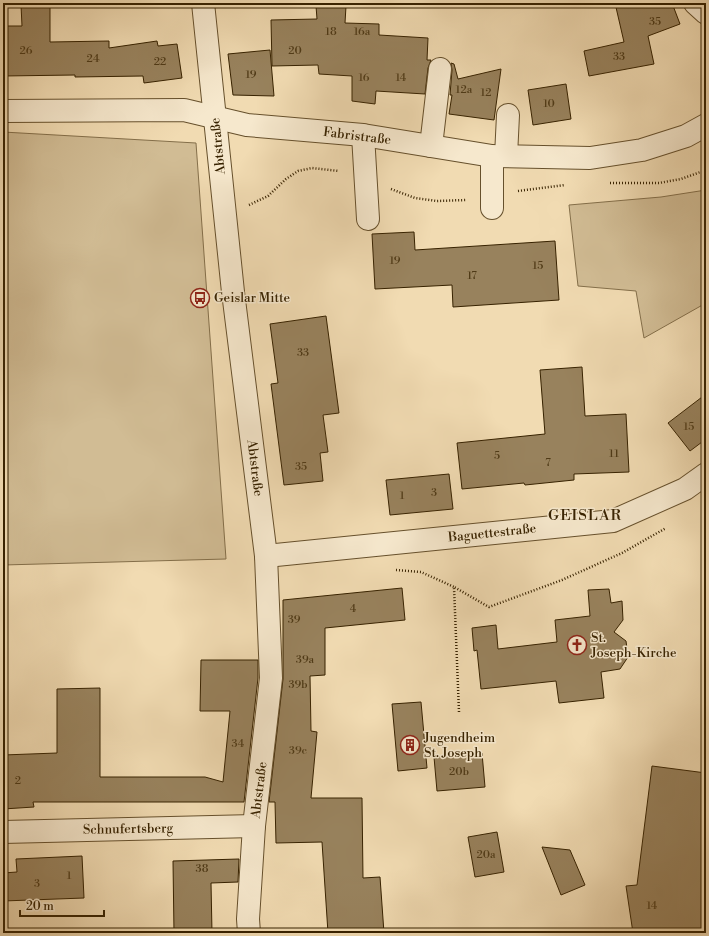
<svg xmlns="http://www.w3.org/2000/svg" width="709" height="936" viewBox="0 0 709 936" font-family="'Libre Bodoni',serif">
<rect width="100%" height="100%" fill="#f1dbb2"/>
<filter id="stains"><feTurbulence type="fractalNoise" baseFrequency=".005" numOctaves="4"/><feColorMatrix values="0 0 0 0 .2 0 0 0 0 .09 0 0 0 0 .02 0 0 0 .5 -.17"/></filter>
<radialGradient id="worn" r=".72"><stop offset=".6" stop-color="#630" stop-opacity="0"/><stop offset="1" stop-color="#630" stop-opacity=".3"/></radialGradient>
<!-- green -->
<g fill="#d1bc94" stroke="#846f4a">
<polygon points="3,132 196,143 226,559 3,565"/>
<polygon points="706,190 706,303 644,338 636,291 578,286 569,205 661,197"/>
</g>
<!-- building -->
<g fill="#98825d" stroke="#372200">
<polygon points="615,3 672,3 680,24 648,36 654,64 589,76 584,51 624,42"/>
<polygon points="21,5 50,5 50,42 109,41 109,48 157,41 158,46 177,44 182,78 144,83 143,76 75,77 75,75 3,76 3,26 22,26"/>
<polygon points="316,6 346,6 345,23 379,24 379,35 428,38 427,60 431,60 428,68 425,94 376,91 375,104 352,101 352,76 319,74 318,65 272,66 271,20 317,19"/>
<polygon points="270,50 274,96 233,95 228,54"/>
<polygon points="451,63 454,64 458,79 501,69 494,120 449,114 452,95 450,95 452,70"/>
<polygon points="566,84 571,119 533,125 528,90"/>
<polygon points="414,232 415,250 555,241 559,300 453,307 452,285 375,289 372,234"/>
<polygon points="326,316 339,413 323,415 328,452 320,453 323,481 284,485 271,384 278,383 270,324"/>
<polygon points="582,367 585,416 626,414 629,472 574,474 574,480 525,485 524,483 462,489 457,443 545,434 540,370"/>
<polygon points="706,394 706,439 690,451 668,423"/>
<polygon points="449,474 453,509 390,515 386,480"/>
<polygon points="402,588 405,620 325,628 325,675 310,676 311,731 317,732 311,798 362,798 363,878 380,877 384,933 328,933 322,842 276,843 275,802 269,802 283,679 283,600"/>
<polygon points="609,589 611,603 622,601 623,620 614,632 626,641 628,657 620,669 601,672 604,698 559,703 556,681 481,689 477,650 474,651 472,628 496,625 498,649 557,642 555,620 590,616 588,590"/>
<polygon points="201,660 258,660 258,678 244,802 33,802 34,807 3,809 3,755 57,753 57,689 100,688 100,777 205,777 223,782 230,711 200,711"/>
<polygon points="421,702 427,768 398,771 392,704"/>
<polygon points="482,753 485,787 437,791 434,757"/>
<polygon points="652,766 706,773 706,931 696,933 633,933 626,886 637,885"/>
<polygon points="497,832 504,872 475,877 468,837"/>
<polygon points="542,847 570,850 585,885 561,895"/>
<polygon points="82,856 84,898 3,901 3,873 17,872 16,859"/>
<polygon points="239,859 238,882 211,883 212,933 174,933 173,861"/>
</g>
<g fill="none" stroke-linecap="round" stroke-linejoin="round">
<!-- minor casing -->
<g stroke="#66502c" stroke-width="24">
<g id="minor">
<polyline points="203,3 233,292 266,556 271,678 254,826 248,919 249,933"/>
<polyline points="695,3 706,13"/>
<polyline points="3,111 184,110 247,125 363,135 492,156 590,158 642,150 686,136 706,125"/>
<polyline points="363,135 368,219"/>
<polyline points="431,146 440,69"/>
<polyline points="506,156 508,115"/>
<polyline points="492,208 492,156"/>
<polyline points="266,556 613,521 685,489 706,474"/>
<polyline points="3,832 254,826"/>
</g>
</g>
<!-- path -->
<g stroke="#372200" stroke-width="2.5" stroke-dasharray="1 2" stroke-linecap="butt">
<polyline points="610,183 659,183 681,179 706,170"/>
<polyline points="391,189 415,198 437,201 466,200"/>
<polyline points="518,191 565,185"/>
<polyline points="249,205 268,196 286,179 298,171 312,168 339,171"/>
<polyline points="396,570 421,572 454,587"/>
<polyline points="459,712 454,587 489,607 562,580 622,553 666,528"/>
</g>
<!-- minor -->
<use href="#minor" stroke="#f6e8cd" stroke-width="22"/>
</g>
<!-- icons -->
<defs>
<g id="bus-ring" transform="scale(1)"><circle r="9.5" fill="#f6e8cd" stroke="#8f2418" stroke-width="1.5"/><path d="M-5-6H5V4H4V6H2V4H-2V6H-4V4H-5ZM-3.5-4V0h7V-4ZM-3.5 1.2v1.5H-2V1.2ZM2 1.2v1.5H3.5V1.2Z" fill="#8f2418"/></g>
<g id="church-ring" transform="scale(1)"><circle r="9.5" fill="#f6e8cd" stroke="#8f2418" stroke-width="1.5"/><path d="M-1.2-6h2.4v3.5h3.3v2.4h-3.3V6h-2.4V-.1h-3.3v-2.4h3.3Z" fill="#8f2418"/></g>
<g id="building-ring" transform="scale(1)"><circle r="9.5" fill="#f6e8cd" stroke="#8f2418" stroke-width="1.5"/><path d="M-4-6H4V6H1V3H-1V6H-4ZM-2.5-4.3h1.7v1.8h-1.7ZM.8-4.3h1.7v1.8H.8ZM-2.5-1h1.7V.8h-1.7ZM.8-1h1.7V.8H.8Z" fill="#8f2418"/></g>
</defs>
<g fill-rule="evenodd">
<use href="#bus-ring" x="200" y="298"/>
<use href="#church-ring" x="577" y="645"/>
<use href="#building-ring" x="410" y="745"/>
</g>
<g text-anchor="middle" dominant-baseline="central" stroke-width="3" stroke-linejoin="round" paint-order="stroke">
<!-- number labels -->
<g font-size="11" fill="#4f3a17">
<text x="655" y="22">35</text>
<text x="331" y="32">18</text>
<text x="362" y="32">16a</text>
<text x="26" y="51">26</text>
<text x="295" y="51">20</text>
<text x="619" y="57">33</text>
<text x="93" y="59">24</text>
<text x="160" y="62">22</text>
<text x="251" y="75">19</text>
<text x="364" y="78">16</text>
<text x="401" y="78">14</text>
<text x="464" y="90">12a</text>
<text x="486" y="93">12</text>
<text x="549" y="104">10</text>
<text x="395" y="261">19</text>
<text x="538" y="266">15</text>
<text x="472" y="276">17</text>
<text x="303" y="353">33</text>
<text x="689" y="427">15</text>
<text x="614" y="454">11</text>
<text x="497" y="456">5</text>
<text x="548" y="463">7</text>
<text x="301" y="467">35</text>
<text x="434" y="493">3</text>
<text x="402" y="496">1</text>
<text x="353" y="609">4</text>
<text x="294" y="620">39</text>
<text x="305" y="660">39a</text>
<text x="298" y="685">39b</text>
<text x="238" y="744">34</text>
<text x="298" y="751">39c</text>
<text x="459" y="772">20b</text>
<text x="18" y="781">2</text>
<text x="486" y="855">20a</text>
<text x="202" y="869">38</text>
<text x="69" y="876">1</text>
<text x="37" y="884">3</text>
<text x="652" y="906">14</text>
</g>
<!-- street labels -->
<g font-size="13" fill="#372200" stroke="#f6e8cd">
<text transform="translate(357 136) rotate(7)">Fabristraße</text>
<text transform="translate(218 146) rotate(-96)">Abtstraße</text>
<text transform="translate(255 468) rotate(83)">Abtstraße</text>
<text transform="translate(492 533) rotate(-6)">Baguettestraße</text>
<text transform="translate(259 790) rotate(-83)">Abtstraße</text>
<text transform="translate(128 829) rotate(-1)">Schnufertsberg</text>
</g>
<!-- poi labels -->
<g font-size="13" fill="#372200" stroke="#f6e8cd" text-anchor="start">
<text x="214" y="298">Geislar Mitte</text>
<text x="591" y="638">St.<tspan x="591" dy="15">Joseph-Kirche</tspan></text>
<text x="424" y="738">Jugendheim<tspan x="424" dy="15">St. Joseph</tspan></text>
</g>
<!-- quarter labels -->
<g font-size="15" letter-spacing="1" fill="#372200" stroke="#f6e8cd">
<text x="585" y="515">GEISLAR</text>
</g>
</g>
<!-- margin -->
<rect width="709" height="936" fill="none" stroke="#f1dbb2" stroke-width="16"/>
<rect x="4" y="4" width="701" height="928" fill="none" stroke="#372200" stroke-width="2"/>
<rect x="8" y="8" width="693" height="920" fill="none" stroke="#372200"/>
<!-- scale -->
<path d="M20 910v6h84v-6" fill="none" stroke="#372200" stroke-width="2"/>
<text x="26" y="910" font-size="12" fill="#372200" stroke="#f6e8cd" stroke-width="3" paint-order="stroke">20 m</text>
<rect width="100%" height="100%" filter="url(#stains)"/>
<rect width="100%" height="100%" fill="url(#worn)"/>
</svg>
